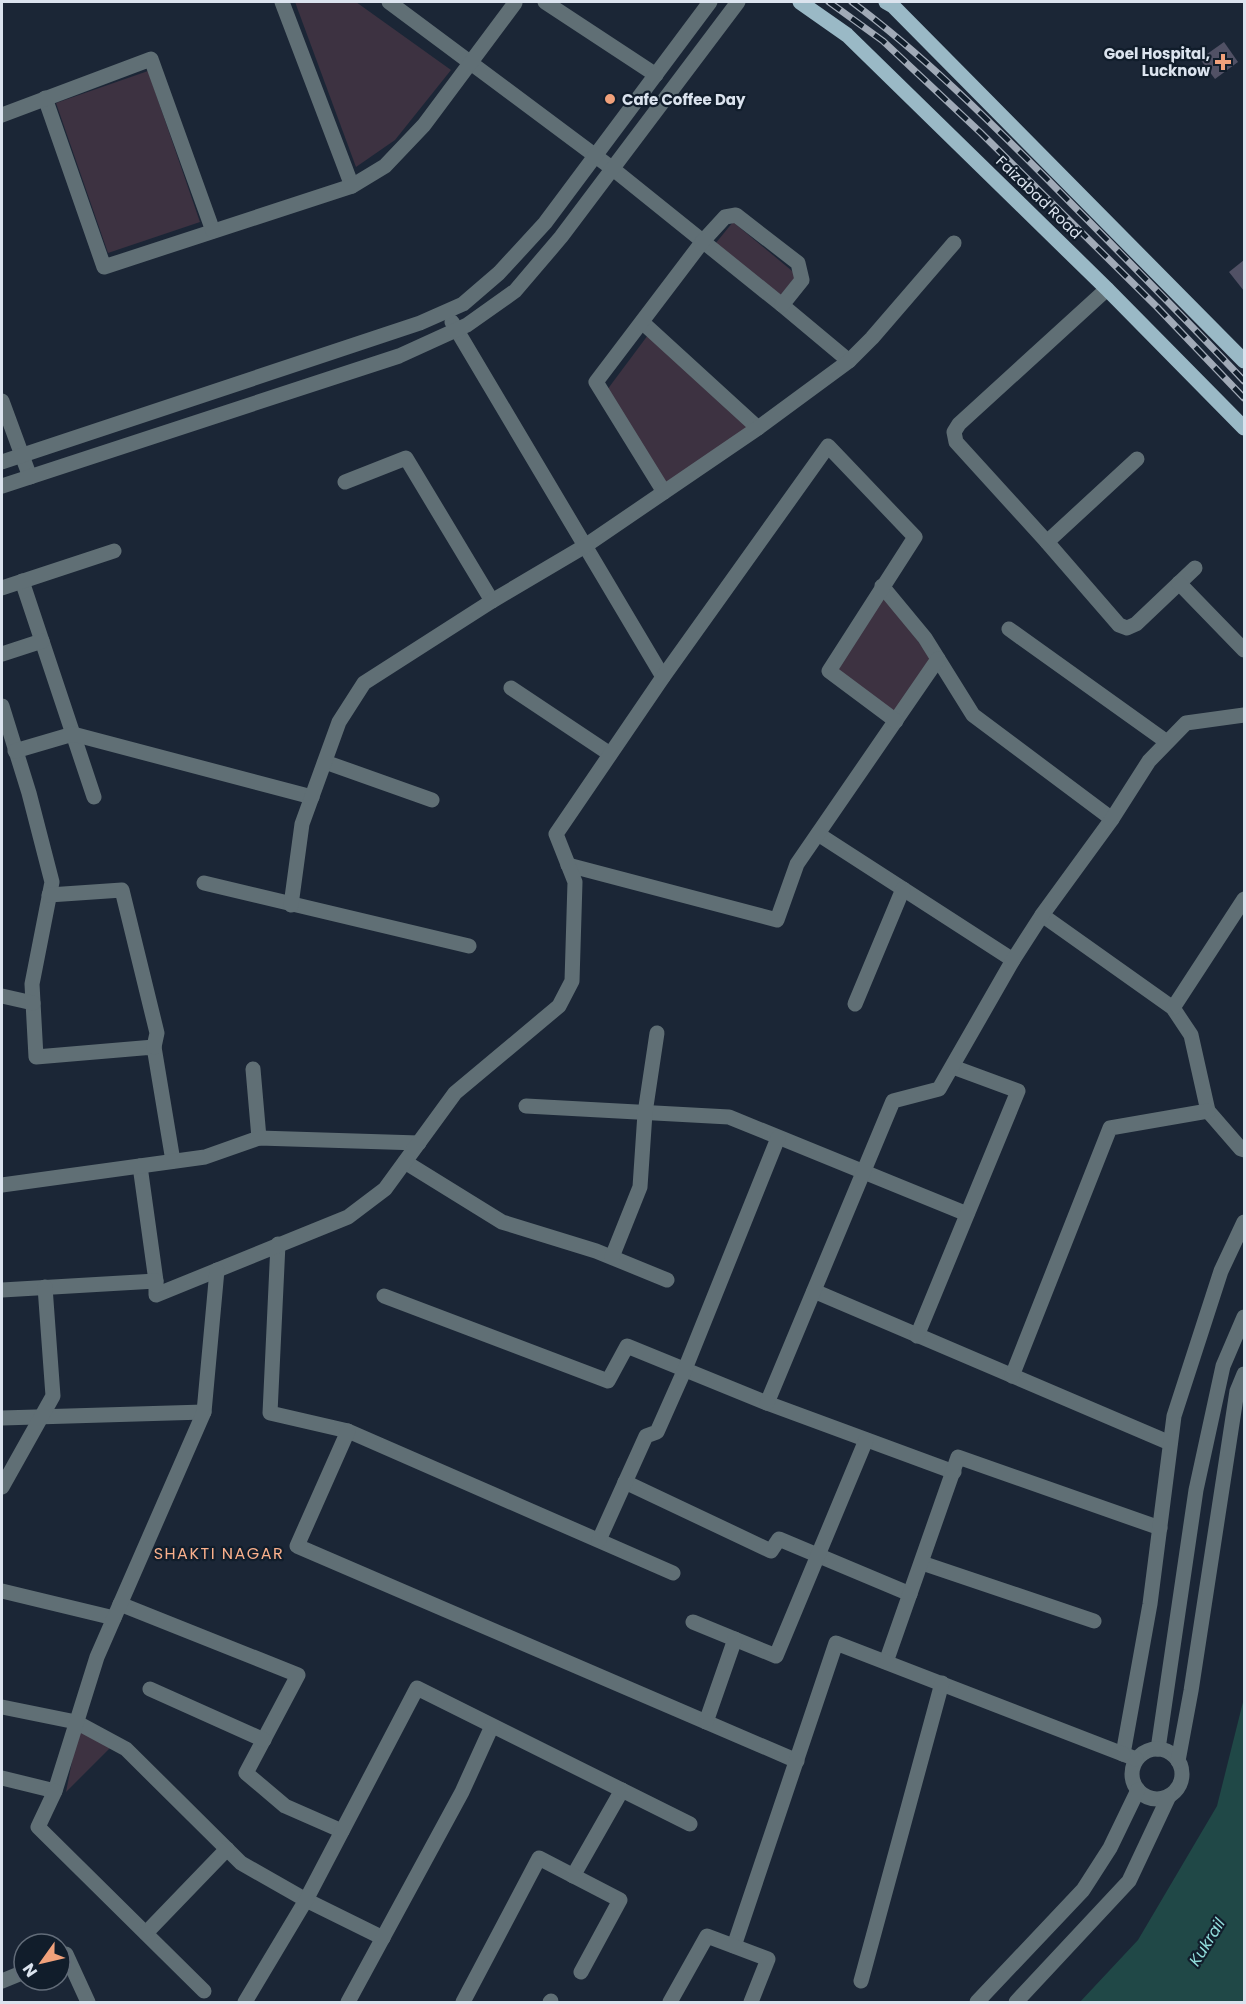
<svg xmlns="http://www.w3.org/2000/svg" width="1246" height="2004" viewBox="0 0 1246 2004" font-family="Poppins,sans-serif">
<rect width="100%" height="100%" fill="#1b2636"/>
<!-- green -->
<g fill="#3d3241">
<polygon points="295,2 356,2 451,70 395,140 356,167"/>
<polygon points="148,71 200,222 108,253 56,103"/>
<polygon points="733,222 797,275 779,297 715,244"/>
<polygon points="648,335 748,427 664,484 607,390"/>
<polygon points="884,597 932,659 894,714 834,671"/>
<polygon points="78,1731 112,1746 66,1792"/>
</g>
<!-- water -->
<polygon fill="#204847" points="1244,1698 1244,2002 1080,2002 1138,1940 1217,1806"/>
<!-- building -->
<g fill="#515165">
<polygon points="1224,42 1238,62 1215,79 1200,59"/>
<polygon points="1244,260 1244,291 1229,272"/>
</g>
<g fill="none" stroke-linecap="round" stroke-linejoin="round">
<!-- minor -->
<g stroke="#606f75" stroke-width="15">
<polyline points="282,2 352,186"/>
<polyline points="389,2 613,169 782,305 849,361"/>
<polyline points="545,2 656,75"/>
<polyline points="45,98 104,267 352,186 385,166 424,125 515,3"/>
<polyline points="2,115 151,59 213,231"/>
<polyline points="1107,289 959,424 954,432 956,442 1047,542 1119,625 1127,628 1136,624 1195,568"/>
<polyline points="452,322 663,677"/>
<polyline points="642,322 758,428"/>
<polyline points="2,401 30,477"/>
<polyline points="2,462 420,323 463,304 499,273 545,223 710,2"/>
<polyline points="345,482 406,458 492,601"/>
<polyline points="2,486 399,356 467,325 515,291 561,237 738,2"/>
<polyline points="664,492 596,382 703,241 725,217 736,215 798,263 802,280 782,305"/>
<polyline points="1047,542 1137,459"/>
<polyline points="22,581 94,797"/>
<polyline points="1179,583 1244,650"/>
<polyline points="882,586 925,638 973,715 1112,819"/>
<polyline points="2,588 114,551"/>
<polyline points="1009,629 1167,742"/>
<polyline points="2,654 42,641"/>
<polyline points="511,688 610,754"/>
<polyline points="2,706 29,793 52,882 32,984 36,1057 154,1047 173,1161"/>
<polyline points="15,751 73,734 312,797"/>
<polyline points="325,762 432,800"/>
<polyline points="818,834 1013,960"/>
<polyline points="568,865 777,920 797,864 938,659"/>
<polyline points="204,883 469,946"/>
<polyline points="49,895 122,890 157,1033 154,1047"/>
<polyline points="291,905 302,824 339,722 364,683 492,601 585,546 758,428 849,361 872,338 954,243"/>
<polyline points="1042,915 1173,1008 1191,1035 1208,1111 1241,1149 1244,1150"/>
<polyline points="2,996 33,1003"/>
<polyline points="855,1004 903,889"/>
<polyline points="1173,1008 1244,899"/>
<polyline points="253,1069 259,1138"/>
<polyline points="526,1106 729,1117 967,1214"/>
<polyline points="405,1162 502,1222 596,1251 667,1280"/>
<polyline points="140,1166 156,1281"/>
<polyline points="2,1185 205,1157 259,1138 419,1143"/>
<polyline points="278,1244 270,1413 348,1431 673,1573"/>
<polyline points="612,1257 640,1187 645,1113 657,1033"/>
<polyline points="2,1290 156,1281 156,1295 348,1217 385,1189 455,1093 559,1006 572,981 575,882 556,834 663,677 828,446 915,537 829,671 896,721"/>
<polyline points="814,1291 1170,1443"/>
<polyline points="384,1296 608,1381 627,1346 767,1403 954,1472"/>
<polyline points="917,1336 1018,1091 953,1067"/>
<polyline points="1012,1376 1110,1128 1208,1111"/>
<polyline points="767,1403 893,1101 939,1089 1013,960 1042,915 1112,819 1149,761 1186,723 1244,715"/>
<polyline points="2,1418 204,1412"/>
<polyline points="348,1431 297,1546 797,1761"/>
<polyline points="625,1482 771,1551 779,1539 910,1594"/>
<polyline points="2,1487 53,1396 45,1287"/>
<polyline points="599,1540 646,1436 657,1432 685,1369 778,1138"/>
<polyline points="922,1563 1094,1621"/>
<polyline points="2,1591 114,1618"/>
<polyline points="120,1604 298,1675 246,1773 285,1806 342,1831"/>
<polyline points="693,1622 776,1656 866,1440"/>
<polyline points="886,1662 958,1457 1160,1528"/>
<polyline points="150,1689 264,1740"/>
<polyline points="2,1707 76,1722 126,1749 241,1863 306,1900 383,1938"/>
<polyline points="706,1722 735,1639"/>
<polyline points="1158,1749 1196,1490 1223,1366 1244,1317"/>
<circle cx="1157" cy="1774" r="25"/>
<polyline points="1136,1759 1123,1754 1150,1604 1174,1416 1221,1271 1244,1222"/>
<polyline points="1178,1761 1191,1691 1237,1391 1244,1374"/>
<polyline points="2,1778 55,1791 97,1657 204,1412 217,1270"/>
<polyline points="55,1791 38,1827 204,1991"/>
<polyline points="573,1876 622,1790"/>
<polyline points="146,1933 227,1849"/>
<polyline points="734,1946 836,1643 1123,1754"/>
<polyline points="60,1957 66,1954 88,2002"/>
<polyline points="2,1981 24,1972"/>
<polyline points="861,1981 942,1683"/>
<polyline points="245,2002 306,1900 417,1688 690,1824"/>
<polyline points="348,2002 462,1792 492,1726"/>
<polyline points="463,2002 539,1858 620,1900 581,1972"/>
<polyline points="550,2002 551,2001"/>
<polyline points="670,2002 707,1936 768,1959 751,2002"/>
<polyline points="977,2002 1083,1890 1110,1848 1138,1790"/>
<polyline points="1016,2002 1129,1881 1169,1796"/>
</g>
<!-- major -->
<g stroke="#9ab9c6" stroke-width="15">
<polyline points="800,2 847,35 1107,289 1244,428"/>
<polyline points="886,2 893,6 1244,361"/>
</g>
<!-- rail casing -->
<g stroke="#a1aab7" stroke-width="7">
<g id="rail">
<polyline points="829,2 883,41 981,133 1157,307 1244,398"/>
<path d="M852,2C922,54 985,117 1047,179C1113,246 1180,313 1244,381"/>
</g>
</g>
<!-- rail -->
<use href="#rail" stroke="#111d2b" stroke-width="4.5" stroke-dasharray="14" stroke-linecap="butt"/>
</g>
<!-- markers -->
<g fill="#f1a17b" stroke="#111d2b" stroke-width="2">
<path d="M1220 53h6v6h6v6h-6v6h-6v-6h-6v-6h6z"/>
<circle cx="610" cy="99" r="6"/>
</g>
<g text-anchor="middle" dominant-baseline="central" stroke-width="4.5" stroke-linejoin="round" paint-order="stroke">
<!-- poi labels -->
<g font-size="15" font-weight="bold" fill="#dbe3ee" stroke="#111d2b" text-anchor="end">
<text x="1210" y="53">Goel Hospital,<tspan x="1210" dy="17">Lucknow</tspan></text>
<text x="622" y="99" text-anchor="start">Cafe Coffee Day</text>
</g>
<!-- street labels -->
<g font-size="15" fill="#dbe3ee" stroke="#111d2b">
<text transform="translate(1039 197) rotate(44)">Faizabad Road</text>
</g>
<!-- neighbourhood labels -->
<g font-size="16" letter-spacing="1.5" fill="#fab08c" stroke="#111d2b">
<text x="219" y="1553">SHAKTI NAGAR</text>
</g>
<!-- water labels -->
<g font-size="16" font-style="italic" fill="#91dcdb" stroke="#111d2b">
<text transform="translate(1207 1942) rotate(-58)">Kukrail</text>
</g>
</g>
<!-- border -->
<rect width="1246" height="2004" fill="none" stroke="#dbe3ee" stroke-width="6"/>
<!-- north arrow -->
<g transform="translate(42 1962) rotate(236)"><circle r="28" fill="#111d2b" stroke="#626c79" stroke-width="1.5"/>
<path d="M0-4.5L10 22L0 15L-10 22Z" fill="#f1a17b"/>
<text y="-9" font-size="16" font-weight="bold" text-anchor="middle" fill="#dbe3ee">N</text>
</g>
</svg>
